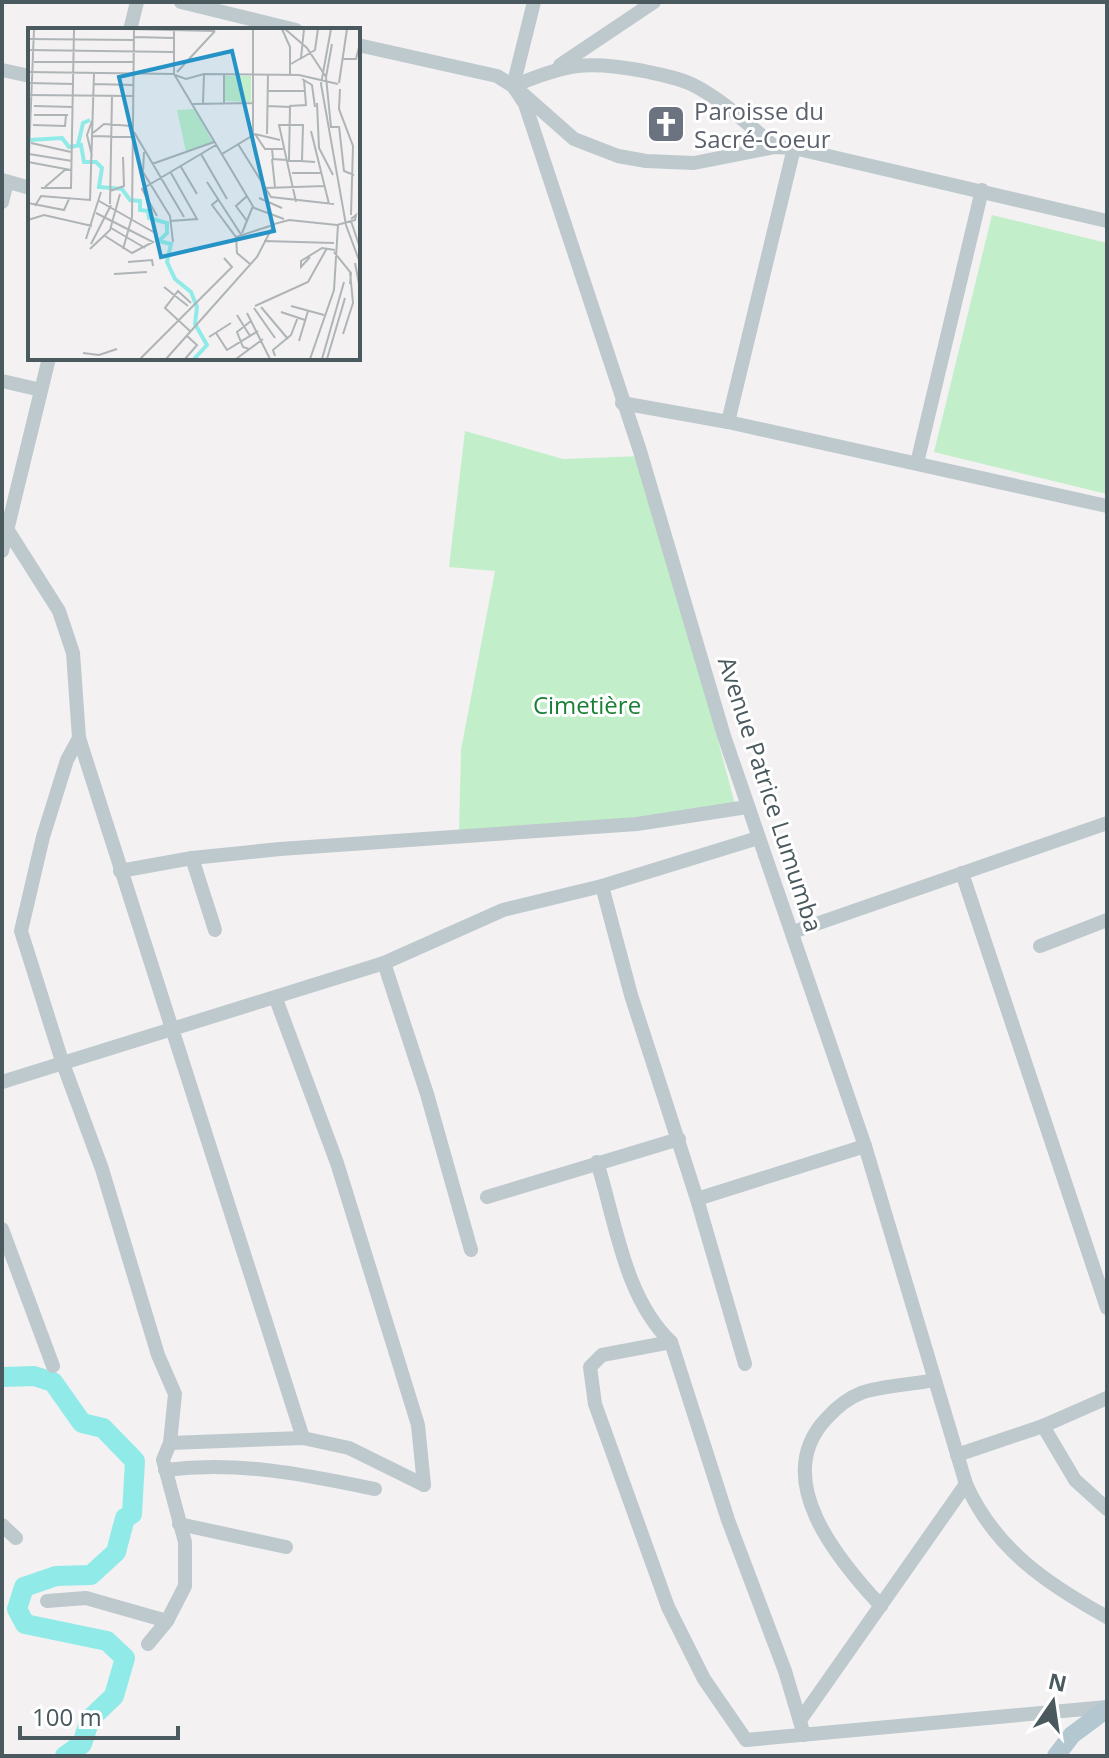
<svg xmlns="http://www.w3.org/2000/svg" width="1109" height="1758" viewBox="0 0 1109 1758" font-family="'Open Sans',sans-serif">
<rect width="100%" height="100%" fill="#f3f1f2"/>
<!-- green -->
<g fill="#c2efc9">
<polygon points="992,215 1107,243 1107,494 934,452"/>
<polygon points="465,431 563,459 642,456 736,808 459,834 461,750 495,571 449,567"/>
</g>
<g fill="none" stroke-linecap="round" stroke-linejoin="round">
<!-- river -->
<polyline stroke="#90ebe8" stroke-width="20" points="2,1377 34,1376 53,1382 82,1423 103,1428 135,1461 132,1514 125,1518 116,1552 91,1575 56,1576 24,1587 17,1609 25,1624 107,1641 125,1658 114,1696 90,1719 82,1744 65,1756"/>
<!-- minor -->
<g stroke="#bdc9cd" stroke-width="14">
<polyline points="181,2 296,30"/>
<polyline points="130,30 137,2"/>
<path d="M358,45L497,76L513,86L525,104L640,451L724,736L865,1146L966,1484C995,1549 1047,1584 1107,1617"/>
<polyline points="560,65 654,2"/>
<polyline points="2,70 30,76"/>
<path d="M513,86C567,64 586,60 644,71C661,75 682,78 697,87C725,102 750,126 775,147"/>
<polyline points="513,86 534,2"/>
<polyline points="523,94 574,139 618,156 646,161 694,163 775,147 794,148 1107,221"/>
<polyline points="2,180 30,188"/>
<polyline points="2,202 7,182"/>
<polyline points="2,381 41,390"/>
<polyline points="622,403 728,422 1107,506"/>
<polyline points="728,422 794,148"/>
<polyline points="917,463 982,190"/>
<polyline points="7,529 59,611 73,653 79,738 303,1438"/>
<polyline points="2,551 49,358"/>
<polyline points="79,738 67,760 43,837 21,931 62,1061 102,1169 158,1355 175,1394 170,1443 163,1460 185,1542 185,1586 167,1621 148,1644"/>
<polyline points="192,858 215,930"/>
<polyline points="120,871 192,858 280,849 637,824 747,807"/>
<polyline points="962,873 1107,1308"/>
<polyline points="602,886 631,995 697,1199 745,1364"/>
<polyline points="793,932 1107,823"/>
<polyline points="1040,946 1107,920"/>
<polyline points="384,963 427,1094 471,1250"/>
<polyline points="276,999 337,1163 418,1425 424,1485"/>
<polyline points="2,1082 384,963 503,910 602,886 758,838"/>
<path d="M597,1162C616,1222 624,1297 671,1342L728,1520L785,1671L804,1735"/>
<polyline points="487,1197 679,1139"/>
<polyline points="697,1199 865,1146"/>
<polyline points="2,1229 53,1366"/>
<polyline points="671,1342 602,1355 590,1367 595,1404 668,1607 704,1679 746,1740 1107,1707"/>
<polyline points="1043,1426 1075,1480 1107,1509"/>
<polyline points="170,1443 303,1438 349,1448 424,1485"/>
<polyline points="957,1455 1043,1426 1107,1398"/>
<path d="M165,1470C240,1461 302,1474 375,1489"/>
<polyline points="179,1524 286,1547"/>
<polyline points="2,1525 16,1538"/>
<polyline points="47,1601 86,1598 167,1621"/>
<path d="M881,1606C838,1560 770,1479 826,1419C835,1409 848,1398 861,1393C883,1385 911,1385 934,1380"/>
<polyline points="801,1719 966,1484"/>
</g>
<!-- major -->
<polyline stroke="#b2c7cf" stroke-width="18" points="1056,1756 1072,1735 1107,1709"/>
</g>
<!-- icons -->
<defs>
<g id="church-square" transform="scale(2)"><rect x="-9" y="-9" width="18" height="18" rx="4" fill="#6b7280" stroke="#fff"/><path d="M-1.2-6h2.4v3.5h3.3v2.4h-3.3V6h-2.4V-.1h-3.3v-2.4h3.3Z" fill="#fff"/></g>
</defs>
<g fill-rule="evenodd">
<use href="#church-square" x="666" y="124"/>
</g>
<g text-anchor="middle" dominant-baseline="central" stroke-width="6" stroke-linejoin="round" paint-order="stroke">
<!-- worship labels -->
<g font-size="24" fill="#5b616d" stroke="#fff" text-anchor="start">
<text x="694" y="110">Paroisse du<tspan x="694" dy="28">Sacré-Coeur</tspan></text>
</g>
<!-- park labels -->
<g font-size="24" fill="#1a8035" stroke="#fff">
<text x="587" y="704">Cimetière</text>
</g>
<!-- street labels -->
<g font-size="24" fill="#49595e" stroke="#fff">
<text transform="translate(771 794) rotate(72)">Avenue Patrice Lumumba</text>
</g>
</g>
<!-- overview -->
<g transform="translate(28 28)">
<rect width="332" height="332" fill="#f3f1f2"/>
<path d="M197,48H223V74L197,73ZM167,81L185,115L158,124L149,82Z" fill="#c2efc9"/>
<path fill="none" stroke="#90ebe8" stroke-width="4" d="M1,112L34,110L41,119L53,117L56,134H68L74,140L71,159L94,161L102,172L112,173V182L120,183L121,190L139,195V205L131,213L143,216L139,234L147,251L163,264L169,279L167,296L179,317L166,331M50,117L55,95L62,92"/>
<path fill="none" stroke="#afb4b7" stroke-width="2" d="M99,1L187,3M254,1L262,19V46M257,1L279,20L298,49L303,99H310M303,1L293,56L318,197L332,235M106,9L146,10M0,11L106,12M0,22L145,24M272,31L287,22L290,1M314,31H328L332,15M6,34H105M263,36L273,30L276,1M0,44L146,46L226,180L256,191M149,44L187,3M146,46V1M147,47L158,51L176,46L271,47L310,56M298,49L304,16M274,51L284,57L287,79M0,55L46,56M311,55L319,1M65,56L105,57M312,61L311,81L325,118L323,187M240,63H276M0,67L105,68M175,75L176,46M196,75V46M289,75L291,120L305,147M165,76L225,75M6,78L45,79M239,78L262,79L261,132M261,78L278,77L276,52M6,87H40M5,97L37,98L38,87M311,98L316,143L326,147M283,103L301,176M106,104L156,189M65,105L76,96L104,98M227,106L237,121H255M239,106L240,46M225,107V1M64,108L104,109M3,115L43,124M210,116L243,169L306,176M244,121L245,131L287,134M116,124L115,144L142,188L145,214M1,126L6,1M1,126L44,133M173,126L199,171M194,126L227,106L252,112M64,128L59,107L64,93M244,131L247,159M0,134L43,142M124,136L186,114M153,139L169,166M264,145H294M179,154L214,208M17,159L38,141M13,160H43L46,1M237,160L297,158M82,163L96,158L95,129M231,170L254,180M191,171L184,177L208,209L245,197M71,173L129,206M268,174L251,97H275L274,132M0,175L36,182L41,171M82,176L84,68M7,178L13,168L62,172L66,45M68,185L125,214L104,225L77,208M129,188L114,161L188,117M0,192L16,187L64,198M142,193L169,191L143,145M219,193L208,178L219,168M323,193L332,220M83,200L117,220M214,205L225,178M208,209L209,225L222,236M58,211L73,164M236,213L306,215M63,216L83,177M62,221L82,202L92,166M95,221L104,189L106,1M306,224L323,245L322,256M282,229L273,239V233L294,220L307,222M100,234L124,232L125,238M327,235L332,261M86,246L119,244M136,259L160,278M227,278L280,254L299,220M263,278L296,287M233,279L260,311M226,280L247,310M253,284L277,292M219,285L242,331M209,287L222,308M163,304L137,280L150,263L163,275M188,305L199,322L230,303M315,306L325,275L322,244M181,309L203,295M271,313L280,283M221,321L215,319L209,304L223,293M55,325L71,327L89,321M247,328L245,322L263,307L270,289M112,331L204,239L196,230M138,331L229,229L246,196L261,192L309,197L327,192L328,187L323,191M157,331L169,317L159,308M208,331L235,311M282,331L306,262L310,197M294,331L316,254M299,331L317,270"/>
<path fill="#2693c7" fill-opacity="0.15" stroke="#2693c7" stroke-width="4" d="M204,23L246,203L133,229L91,49Z"/>
<rect width="332" height="332" fill="none" stroke="#49595e" stroke-width="4"/>
</g>
<!-- border -->
<rect width="1109" height="1758" fill="none" stroke="#49595e" stroke-width="8"/>
<!-- north arrow -->
<g transform="translate(1053 1702) rotate(13)" stroke="#ffffff" stroke-width="6" paint-order="stroke">
<path d="M0-6L14 30L0 20L-14 30Z" fill="#49595e"/>
<text y="-12" font-size="22" font-weight="bold" text-anchor="middle" fill="#49595e">N</text>
</g>
<!-- scale -->
<path d="M20 1726v12h158v-12" fill="none" stroke="#49595e" stroke-width="4"/>
<text x="32" y="1726" font-size="24" fill="#49595e" stroke="#ffffff" stroke-width="6" paint-order="stroke">100 m</text>
</svg>
